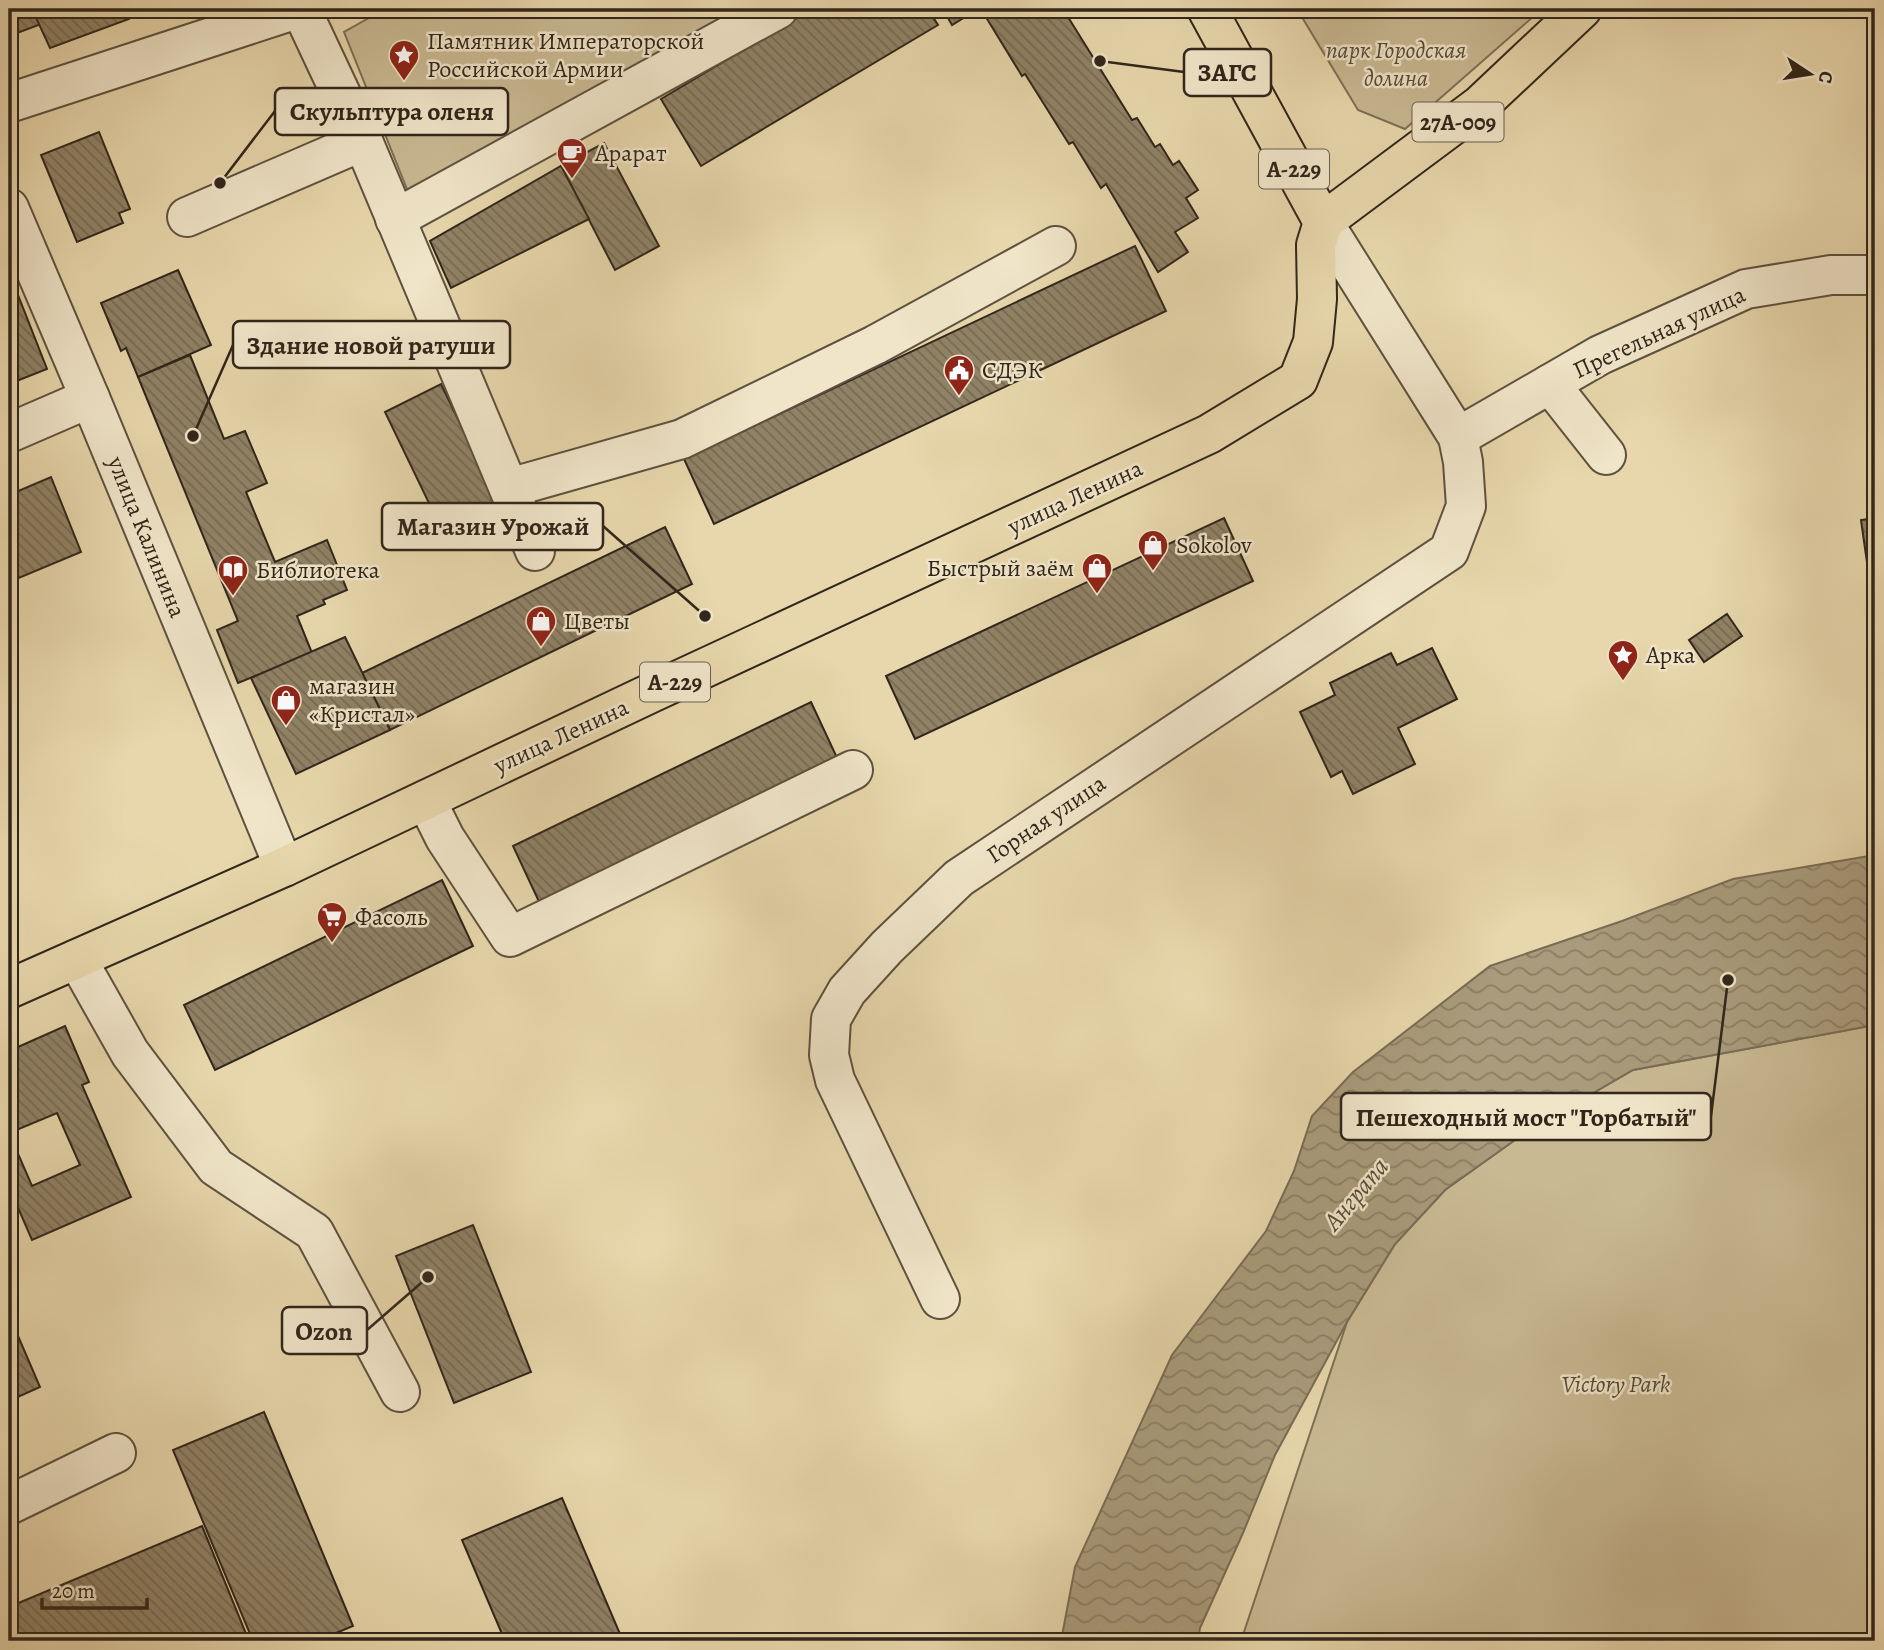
<svg xmlns="http://www.w3.org/2000/svg" width="1884" height="1650" viewBox="0 0 1884 1650" font-family="Alegreya,serif">
<defs>
<pattern id="water-waves" width="16" height="10" patternUnits="userSpaceOnUse" patternTransform="scale(1.75)"><rect width="16" height="10" fill="#a99b7b"/><path d="M0 5q4-4 8 0t8 0" fill="none" stroke="#8a7e64"/></pattern>
<pattern id="building-back-hatch" width="6" height="6" patternUnits="userSpaceOnUse" patternTransform="scale(1.75)"><rect width="6" height="6" fill="#908266"/><path d="M-1 5l2 2M0 0l6 6M5-1l2 2" fill="none" stroke="#766a53"/></pattern>
</defs>
<rect width="100%" height="100%" fill="#e8d7ac"/>
<filter id="stains"><feTurbulence type="fractalNoise" baseFrequency=".00286" numOctaves="4"/><feColorMatrix values="0 0 0 0 .2 0 0 0 0 .09 0 0 0 0 .02 0 0 0 .5 -.17"/></filter>
<radialGradient id="worn" r=".72"><stop offset=".6" stop-color="#630" stop-opacity="0"/><stop offset="1" stop-color="#630" stop-opacity=".3"/></radialGradient>
<!-- park -->
<g fill="#c9b993" stroke="#7c7057" stroke-width="2">
<polygon points="385,9 758,9 409,194 344,32"/>
<polygon points="1297,9 1542,9 1405,129 1358,110"/>
<polygon points="1875,1025 1875,1641 1241,1641 1347,1322 1395,1244 1445,1190 1526,1132 1633,1070"/>
</g>
<!-- water -->
<polygon fill="url(#water-waves)" stroke="#796c55" stroke-width="2" points="1875,855 1875,1025 1633,1070 1526,1132 1445,1190 1395,1244 1347,1322 1275,1455 1243,1533 1200,1628 1198,1641 1061,1641 1075,1567 1172,1355 1266,1231 1294,1171 1312,1116 1353,1072 1490,966 1622,921 1733,879"/>
<!-- building -->
<g fill="url(#building-back-hatch)" stroke="#30261b" stroke-width="2" fill-rule="evenodd">
<polygon points="9,9 39,9 44,23 9,36"/>
<polygon points="32,9 125,9 129,19 50,48"/>
<polygon points="812,9 928,9 938,25 701,166 661,99"/>
<polygon points="943,9 978,9 952,25"/>
<polygon points="981,9 1063,9 1132,120 1137,118 1155,147 1160,144 1173,165 1179,161 1198,190 1186,198 1198,218 1175,232 1188,252 1158,272 1106,184 1101,188 1073,142 1069,144 1025,74 1022,76"/>
<polygon points="99,132 130,209 119,213 123,223 77,242 41,155"/>
<polygon points="604,143 659,246 615,270 561,166"/>
<polygon points="561,166 589,219 451,288 430,241"/>
<polygon points="1135,246 1166,311 714,524 684,459"/>
<polygon points="178,270 211,345 138,377 126,348 121,351 101,303"/>
<polygon points="9,272 47,369 9,384"/>
<polygon points="190,355 224,439 245,431 267,483 246,492 275,562 327,540 347,590 323,600 325,604 297,616 312,653 238,683 217,630 238,621 138,377"/>
<polygon points="441,384 498,502 442,530 385,412"/>
<polygon points="51,477 81,552 9,582 9,495"/>
<polygon points="1224,518 1253,581 915,739 886,676"/>
<polygon points="1875,518 1875,619 1861,520"/>
<polygon points="665,527 692,584 390,730 362,673"/>
<polygon points="1727,614 1742,636 1704,662 1689,640"/>
<polygon points="345,637 390,730 296,774 251,678"/>
<polygon points="1432,648 1457,699 1398,728 1415,764 1353,794 1342,771 1331,777 1300,712 1335,695 1330,683 1391,653 1397,665"/>
<polygon points="811,702 839,762 541,906 513,846"/>
<polygon points="442,880 473,946 215,1070 184,1005"/>
<path d="M65,1026L89,1082L82,1085L131,1197L32,1240L9,1187V1051ZM57,1113L80,1165L32,1186L9,1133Z"/>
<polygon points="473,1225 531,1372 454,1403 396,1256"/>
<polygon points="9,1315 40,1387 9,1401"/>
<polygon points="264,1412 353,1626 317,1641 253,1641 173,1450"/>
<polygon points="562,1498 623,1641 505,1641 462,1540"/>
<polygon points="202,1526 249,1641 9,1641 9,1607"/>
</g>
<g fill="none" stroke-linecap="round" stroke-linejoin="round">
<!-- minor casing -->
<g stroke="#5e523f" stroke-width="42">
<g id="minor">
<polyline points="301,9 363,141 535,551"/>
<polyline points="9,103 297,9"/>
<polyline points="9,208 90,398 284,867"/>
<polyline points="187,217 363,141"/>
<polyline points="395,219 778,9"/>
<polyline points="1550,384 1606,455"/>
<polyline points="9,433 90,398"/>
<polyline points="1458,437 1600,355 1746,289 1831,275 1875,275"/>
<polyline points="509,488 682,439 875,345 1056,246"/>
<polyline points="426,800 445,838 510,937 853,770"/>
<polyline points="77,959 130,1053 216,1167 314,1232 400,1392"/>
<polyline points="940,1299 835,1080 829,1055 831,1019 847,991 887,947 959,878 1449,551 1466,506 1463,462 1458,437 1323,222"/>
<polyline points="9,1505 116,1453"/>
</g>
</g>
<!-- major casing -->
<g stroke="#30261b" stroke-width="42">
<g id="major">
<polyline points="1323,222 1480,105 1582,9"/>
<polyline points="9,989 284,867 651,693 1209,434 1298,380 1313,342 1317,299 1316,245 1323,222 1207,9"/>
</g>
</g>
<!-- minor -->
<use href="#minor" stroke="#f0e5c9" stroke-width="38"/>
<!-- major -->
<use href="#major" stroke="#e8d7ac" stroke-width="38"/>
</g>
<!-- icons -->
<defs>
<g id="sight-pin" transform="scale(1.575)"><path d="M0 17L-7.5 6A9.5 9.5 0 1 1 7.5 6Z" fill="#8f2418" stroke="#f0e5c9"/><path d="M0-6L1.8-2.2L6-1.7L2.9 1.2L3.7 5.4L0 3.3L-3.7 5.4L-2.9 1.2L-6-1.7L-1.8-2.2Z" fill="#fff"/></g>
<g id="cafe-pin" transform="scale(1.575)"><path d="M0 17L-7.5 6A9.5 9.5 0 1 1 7.5 6Z" fill="#8f2418" stroke="#f0e5c9"/><path d="M-5.5-4.5H6V0H3Q3 3.5 0 3.5H-2.5Q-5.5 3.5-5.5 0ZM3-3.2v2h1.7v-2ZM-6 4.5H4V6H-6Z" fill="#fff"/></g>
<g id="civic-pin" transform="scale(1.575)"><path d="M0 17L-7.5 6A9.5 9.5 0 1 1 7.5 6Z" fill="#8f2418" stroke="#f0e5c9"/><path d="M-.6-6.5H3V-4.5H.6V-3L4-1V1h2V6H-6V1h2V-1L-.6-3ZM-1.2 2.5V6h2.4V2.5Z" fill="#fff"/></g>
<g id="shop-pin" transform="scale(1.575)"><path d="M0 17L-7.5 6A9.5 9.5 0 1 1 7.5 6Z" fill="#8f2418" stroke="#f0e5c9"/><path d="M-5-2.5h2.3a2.7 3.5 0 0 1 5.4 0H5L5.5 6h-11ZM-1.5-2.5h3a1.5 2.3 0 0 0-3 0Z" fill="#fff"/></g>
<g id="library-pin" transform="scale(1.575)"><path d="M0 17L-7.5 6A9.5 9.5 0 1 1 7.5 6Z" fill="#8f2418" stroke="#f0e5c9"/><path d="M-6-4Q-3-5.5-.7-3.5V5Q-3 3-6 4ZM6-4Q3-5.5 .7-3.5V5Q3 3 6 4Z" fill="#fff"/></g>
<g id="supermarket-pin" transform="scale(1.575)"><path d="M0 17L-7.5 6A9.5 9.5 0 1 1 7.5 6Z" fill="#8f2418" stroke="#f0e5c9"/><path d="M-6-5.5h2.5l.6 2H6L4.5 2H-2.5L-4.4-4H-6ZM-1.5 3.2a1.3 1.3 0 1 0 .1 0ZM3 3.2a1.3 1.3 0 1 0 .1 0Z" fill="#fff"/></g>
</defs>
<g fill-rule="evenodd">
<use href="#sight-pin" x="404" y="55"/>
<use href="#cafe-pin" x="572" y="153"/>
<use href="#civic-pin" x="959" y="370"/>
<use href="#shop-pin" x="1153" y="545"/>
<use href="#shop-pin" x="1097" y="568"/>
<use href="#library-pin" x="233" y="570"/>
<use href="#shop-pin" x="541" y="621"/>
<use href="#sight-pin" x="1623" y="655"/>
<use href="#shop-pin" x="286" y="700"/>
<use href="#supermarket-pin" x="332" y="917"/>
</g>
<g text-anchor="middle" dominant-baseline="central" stroke-width="5" stroke-linejoin="round" paint-order="stroke">
<!-- shield labels -->
<g fill="#f0e5c9" stroke="#6a5f4f" stroke-width="2">
<rect x="1412.5" y="102.5" width="91" height="39" rx="5"/>
<rect x="1259" y="149.5" width="70" height="39" rx="5"/>
<rect x="640" y="662.5" width="70" height="39" rx="5"/>
</g>
<g font-size="23" font-weight="bold" fill="#30261b">
<text x="1458" y="122">27А-009</text>
<text x="1294" y="169">А-229</text>
<text x="675" y="682">А-229</text>
</g>
<!-- poi labels -->
<g font-size="24" fill="#30261b" stroke="#f0e5c9" text-anchor="start">
<text x="427" y="41">Памятник Императорской<tspan x="427" dy="28">Российской Армии</tspan></text>
<text x="595" y="153">Арарат</text>
<text x="982" y="370">СДЭК</text>
<text x="1176" y="545">Sokolov</text>
<text x="1074" y="568" text-anchor="end">Быстрый заём</text>
<text x="256" y="570">Библиотека</text>
<text x="564" y="621">Цветы</text>
<text x="1646" y="655">Арка</text>
<text x="309" y="686">магазин<tspan x="309" dy="28">«Кристал»</tspan></text>
<text x="355" y="917">Фасоль</text>
</g>
<!-- park labels -->
<g font-size="24" font-style="italic" fill="#564b39" stroke="#f0e5c9">
<text x="1396" y="50">парк Городская<tspan x="1396" dy="28">долина</tspan></text>
<text x="1616" y="1384">Victory Park</text>
</g>
<!-- street labels -->
<g font-size="24" fill="#30261b" stroke="#f0e5c9">
<text transform="translate(1659 332) rotate(-25)">Прегельная улица</text>
<text transform="translate(1075 497) rotate(-25)">улица Ленина</text>
<text transform="translate(147 537) rotate(68)">улица Калинина</text>
<text transform="translate(561 736) rotate(-25)">улица Ленина</text>
<text transform="translate(1046 819) rotate(-34)">Горная улица</text>
</g>
<!-- water labels -->
<g font-size="26" font-style="italic" fill="#544938" stroke="#f0e5c9">
<text transform="translate(1356 1194) rotate(-50)">Анграпа</text>
</g>
</g>
<!-- callouts -->
<path fill="none" stroke="#30261b" stroke-width="2.5" d="M1100 61L1184 72M220 183L275 111M193 436L233 345M705 616L603 526M1728 980L1711 1116M428 1277L367 1330"/>
<g fill="#30261b" stroke="#f0e5c9" stroke-width="2.5">
<circle cx="1100" cy="61" r="7"/>
<circle cx="220" cy="183" r="7"/>
<circle cx="193" cy="436" r="7"/>
<circle cx="705" cy="616" r="7"/>
<circle cx="1728" cy="980" r="7"/>
<circle cx="428" cy="1277" r="7"/>
</g>
<g fill="#f0e5c9" stroke="#30261b" stroke-width="2.5">
<rect x="1184" y="49" width="87" height="47" rx="7"/>
<rect x="275" y="88" width="233" height="47" rx="7"/>
<rect x="233" y="321" width="277" height="47" rx="7"/>
<rect x="382" y="503" width="221" height="47" rx="7"/>
<rect x="1341" y="1093" width="370" height="47" rx="7"/>
<rect x="282" y="1307" width="85" height="47" rx="7"/>
</g>
<g font-size="26" text-anchor="middle" font-weight="bold" fill="#30261b">
<text x="1227" y="81">ЗАГС</text>
<text x="392" y="120">Скульптура оленя</text>
<text x="371" y="354">Здание новой ратуши</text>
<text x="493" y="535">Магазин Урожай</text>
<text x="1526" y="1126">Пешеходный мост "Горбатый"</text>
<text x="324" y="1340">Ozon</text>
</g>
<!-- margin -->
<rect width="1884" height="1650" fill="none" stroke="#e8d7ac" stroke-width="35"/>
<rect x="10" y="10" width="1863" height="1629" fill="none" stroke="#30261b" stroke-width="3.5"/>
<rect x="18" y="18" width="1849" height="1615" fill="none" stroke="#30261b" stroke-width="2"/>
<!-- north arrow -->
<g transform="translate(1810 74) rotate(102)" stroke="#f0e5c9" stroke-width="5" paint-order="stroke">
<path d="M0-5L12 26L0 18L-12 26Z" fill="#30261b"/>
<text y="-10" font-size="19" font-weight="bold" text-anchor="middle" fill="#30261b">С</text>
</g>
<!-- scale -->
<path d="M42 1598v10h105v-10" fill="none" stroke="#30261b" stroke-width="3.5"/>
<text x="52" y="1598" font-size="21" fill="#30261b" stroke="#f0e5c9" stroke-width="5" paint-order="stroke">20 m</text>
<rect width="100%" height="100%" filter="url(#stains)"/>
<rect width="100%" height="100%" fill="url(#worn)"/>
</svg>
